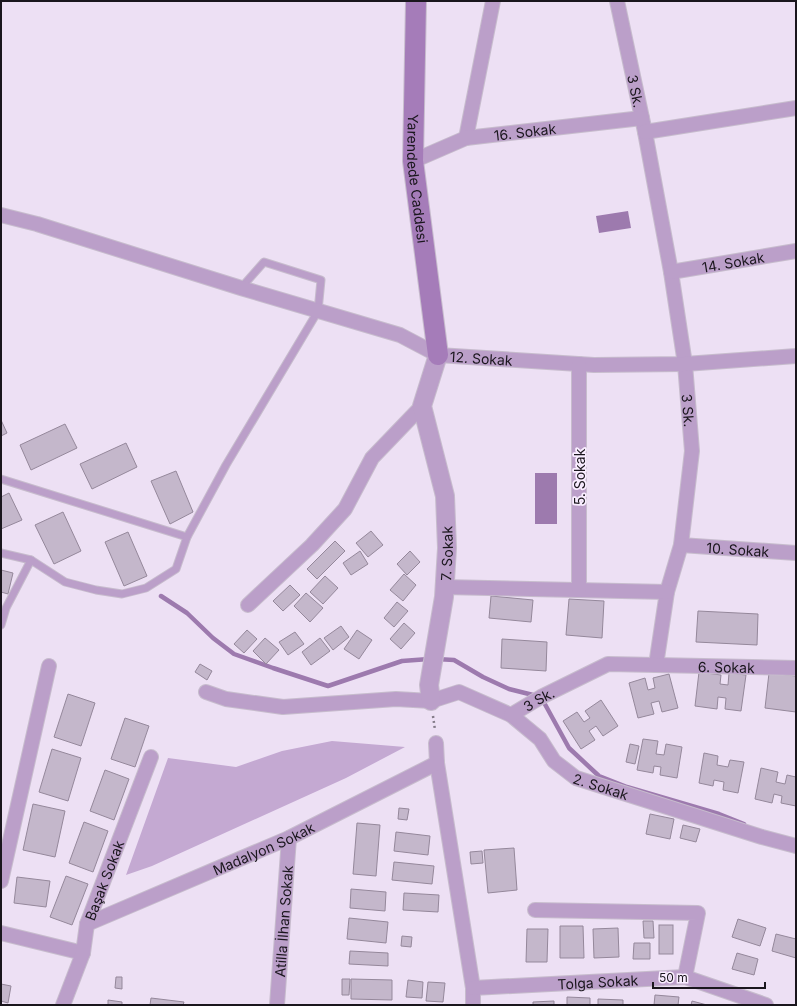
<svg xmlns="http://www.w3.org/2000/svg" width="797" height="1006" viewBox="0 0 797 1006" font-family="Inter,sans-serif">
<rect width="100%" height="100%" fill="#ede0f4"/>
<!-- green -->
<polygon fill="#c4a9d2" points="332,741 405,747 346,778 152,866 126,875 168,758 236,767 282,751"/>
<!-- water -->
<g fill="#9d7aae">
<polygon points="628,211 631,228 599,233 596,216"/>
<rect x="535" y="473" width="22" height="51"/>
</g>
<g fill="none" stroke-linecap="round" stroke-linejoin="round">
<!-- stream -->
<g stroke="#9d7aae" stroke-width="4.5">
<polyline points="161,596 187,613 213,638 234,654 273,668 328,686 402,661 429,659"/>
<polyline points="436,659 454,660 483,677 509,689 541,697 569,748 599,776 627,787 719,814 744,824"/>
</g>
</g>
<!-- building -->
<g fill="#c4b7cb" stroke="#95889b">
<polygon points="1,420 7,433 1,436"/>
<polygon points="65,424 77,448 31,470 20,445"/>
<polygon points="126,443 137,467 92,489 80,464"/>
<polygon points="176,471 193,512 170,524 151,481"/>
<polygon points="9,493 22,520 1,529 1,497"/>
<polygon points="63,512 81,551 54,564 35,525"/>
<polygon points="371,531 383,545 368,557 356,543"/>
<polygon points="128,532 147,576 124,586 105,542"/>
<polygon points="335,541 345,551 317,579 307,569"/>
<polygon points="360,551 368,564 351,575 343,563"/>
<polygon points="410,551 420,562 407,575 397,564"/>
<polygon points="1,570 13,573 8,594 1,592"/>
<polygon points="404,574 416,585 403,601 390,590"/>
<polygon points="325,576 338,588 323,604 310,592"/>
<polygon points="290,585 300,595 283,611 273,601"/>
<polygon points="306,593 323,608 310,622 294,606"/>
<polygon points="491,596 533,600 531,622 489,618"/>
<polygon points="569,599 604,601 602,638 566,635"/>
<polygon points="397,602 408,611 394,627 384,618"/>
<polygon points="698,611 758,614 757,645 696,642"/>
<polygon points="404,623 415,633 401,649 390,639"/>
<polygon points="341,626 349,637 333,650 324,638"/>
<polygon points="247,630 257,639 244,653 234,644"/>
<polygon points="357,630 372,640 359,659 344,649"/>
<polygon points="295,632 304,644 288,655 279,642"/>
<polygon points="265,638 279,650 266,664 253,651"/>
<polygon points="320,638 330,651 311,665 302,652"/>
<polygon points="502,639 547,642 546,671 501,668"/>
<polygon points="200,664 212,671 207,680 195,672"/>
<polygon points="699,672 721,675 720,684 728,685 729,673 746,675 741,711 725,709 726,698 718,697 717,709 695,706"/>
<polygon points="769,673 796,676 796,712 765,708"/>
<polygon points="669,674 678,708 662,712 659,701 651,703 654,714 638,718 629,683 645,678 648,690 655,688 653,678"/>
<polygon points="68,694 95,703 81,746 54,737"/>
<polygon points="601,700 618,726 603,736 596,726 589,731 595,740 581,749 563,721 577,712 584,722 590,718 585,711"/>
<polygon points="125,718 149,726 135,767 111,759"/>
<polygon points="643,739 658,741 656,754 664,755 666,744 682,747 677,778 660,775 661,767 654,766 653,773 637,770"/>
<polygon points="630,744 639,746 635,764 626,762"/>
<polygon points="52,749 81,758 68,801 39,792"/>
<polygon points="704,753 718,756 717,765 728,767 730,760 744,762 738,793 723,790 724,782 714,780 713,786 699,783"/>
<polygon points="761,768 778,772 776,782 785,784 787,775 796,777 796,806 781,803 782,796 774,794 772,803 755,799"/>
<polygon points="105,770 129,779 114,820 90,811"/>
<polygon points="33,804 65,811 55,857 23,850"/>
<polygon points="399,808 409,809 407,820 398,819"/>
<polygon points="650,814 674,819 670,839 646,834"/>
<polygon points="84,822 108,831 93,872 69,863"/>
<polygon points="357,823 380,825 376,876 353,874"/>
<polygon points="683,825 700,829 696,842 680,838"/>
<polygon points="396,832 430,836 428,855 394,851"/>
<polygon points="514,848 517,890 488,893 484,850"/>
<polygon points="482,851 483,863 471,864 470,852"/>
<polygon points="394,862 434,866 432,884 392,880"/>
<polygon points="66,876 88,884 72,925 50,917"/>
<polygon points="17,877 50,881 46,907 14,903"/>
<polygon points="351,889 386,892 385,911 350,908"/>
<polygon points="404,893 439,895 438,912 403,910"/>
<polygon points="349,918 388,922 386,943 347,939"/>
<polygon points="738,919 766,928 760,946 732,937"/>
<polygon points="643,921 653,921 654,938 644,938"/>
<rect x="659" y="925" width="14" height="29"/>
<polygon points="560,926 583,926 584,958 560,958"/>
<polygon points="618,928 619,957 594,958 593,929"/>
<polygon points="527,929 548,929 547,962 526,962"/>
<polygon points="776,934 796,939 796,958 772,951"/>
<polygon points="402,936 412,937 411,947 401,946"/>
<polygon points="634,943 650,943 650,959 633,959"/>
<polygon points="350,951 388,953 388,966 349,964"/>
<polygon points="737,953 758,959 754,975 732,969"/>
<polygon points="116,977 122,977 122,989 115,988"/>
<polygon points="342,979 350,979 349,995 342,995"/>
<polygon points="351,979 392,980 392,1000 351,999"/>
<polygon points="408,980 423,982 422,998 406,997"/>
<polygon points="428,982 445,983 443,1002 426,1001"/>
<polygon points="1,984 11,986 8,1003 1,1001"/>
<polygon points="655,995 679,997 678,1005 654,1005"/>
<polygon points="567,997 590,998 590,1005 567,1005"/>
<polygon points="151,998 184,1002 183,1005 150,1005"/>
<polygon points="598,999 623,1000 623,1005 598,1005"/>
<polygon points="108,1000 122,1002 122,1005 108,1005"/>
<polygon points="554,1001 554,1005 533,1005 533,1002"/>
<polygon points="692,1001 707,1005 691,1005"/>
</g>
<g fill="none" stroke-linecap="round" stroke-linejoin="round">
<!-- service casing -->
<g stroke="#c7bccd" stroke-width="9">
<g id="service">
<polyline points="1,479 187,537"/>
<polyline points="1,553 31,560"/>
<polyline points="1,625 6,608 31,560 65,582 96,590 122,594 146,588 176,569 187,537 226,465 318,311 321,280 264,262 241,288"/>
</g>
</g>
<!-- minor casing -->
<g stroke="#c7bccd" stroke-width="16">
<g id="minor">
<path id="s1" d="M617,1L645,132L671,272L685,364L692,451L681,545L667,592L656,665"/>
<polyline points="645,132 796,108"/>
<polyline points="466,138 493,1"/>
<path id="s2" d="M413,161L466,138L642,118"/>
<path id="s3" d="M1,215L37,224L241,288L400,335L438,355L594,365L685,364L796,356"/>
<path id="s4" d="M671,272L796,251"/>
<path id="s5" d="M681,545L796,553"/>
<polyline points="444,587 667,592"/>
<polyline points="579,590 579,364"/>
<polyline points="248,605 312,545 345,509 372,458 422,406"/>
<path id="s6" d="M206,692L226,699L283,707L396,699L431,701L459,692L511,715L540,739L554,761L576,778L762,837L796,846"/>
<path id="s7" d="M511,715L541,697L608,664L796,668"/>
<polyline points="436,743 437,763 473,988 473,1005"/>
<polyline points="1,881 49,666"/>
<polyline points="535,910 698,913 685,977"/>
<path id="s8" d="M87,924L289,838L437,763"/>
<polyline points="1,933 83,953"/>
<path id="s9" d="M473,988L685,977L766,1005"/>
<path id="s10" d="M63,1005L83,953L87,924L151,757"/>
<path id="s11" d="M277,1005L289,838"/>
</g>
</g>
<!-- tertiary casing -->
<g stroke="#c7bccd" stroke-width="20">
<g id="tertiary">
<path id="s12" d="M431,701L429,685L444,597L447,548L445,496L422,406L438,355"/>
</g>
</g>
<!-- secondary casing -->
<g stroke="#c7bccd" stroke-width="22">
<g id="secondary">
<path id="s13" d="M416,1L413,161L438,355"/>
</g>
</g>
<!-- path -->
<polyline stroke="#837b88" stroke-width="2.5" stroke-dasharray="2 3" stroke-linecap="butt" points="433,716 435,730"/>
<!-- service -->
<use href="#service" stroke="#bb9fc9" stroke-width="7"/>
<!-- minor -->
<use href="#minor" stroke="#bb9fc9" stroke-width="14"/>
<!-- tertiary -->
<use href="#tertiary" stroke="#bb9fc9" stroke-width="18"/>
<!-- secondary -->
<use href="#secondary" stroke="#a57cb9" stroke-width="20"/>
</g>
<g text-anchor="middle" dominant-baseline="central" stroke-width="3.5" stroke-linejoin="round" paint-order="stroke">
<!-- street labels -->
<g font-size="14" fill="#1a161d" stroke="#f9eeff">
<text stroke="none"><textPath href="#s1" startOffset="92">3 Sk.</textPath></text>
<text stroke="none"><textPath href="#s2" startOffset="117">16. Sokak</textPath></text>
<text stroke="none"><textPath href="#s13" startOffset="178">Yarendede Caddesi</textPath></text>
<text stroke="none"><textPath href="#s4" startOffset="63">14. Sokak</textPath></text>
<text stroke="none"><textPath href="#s3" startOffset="503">12. Sokak</textPath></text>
<text stroke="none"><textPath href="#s1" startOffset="416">3 Sk.</textPath></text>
<text transform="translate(579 477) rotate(-90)">5. Sokak</text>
<text stroke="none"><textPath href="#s5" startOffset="57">10. Sokak</textPath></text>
<text stroke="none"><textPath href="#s12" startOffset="149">7. Sokak</textPath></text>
<text stroke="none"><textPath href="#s7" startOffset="228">6. Sokak</textPath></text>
<text stroke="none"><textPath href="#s7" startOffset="32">3 Sk.</textPath></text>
<text stroke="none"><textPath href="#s6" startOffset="431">2. Sokak</textPath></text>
<text stroke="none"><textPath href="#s8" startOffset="192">Madalyon Sokak</textPath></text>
<text stroke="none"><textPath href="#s10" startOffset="132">Başak Sokak</textPath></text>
<text stroke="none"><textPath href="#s11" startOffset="84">Atilla İlhan Sokak</textPath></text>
<text stroke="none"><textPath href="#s9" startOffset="125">Tolga Sokak</textPath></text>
</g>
</g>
<!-- border -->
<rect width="797" height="1006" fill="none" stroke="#1a161d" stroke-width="4"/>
<!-- scale -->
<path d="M653 982v6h112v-6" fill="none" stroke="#1a161d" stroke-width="2"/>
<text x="659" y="982" font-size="12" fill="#1a161d" stroke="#f9eeff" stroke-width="3" paint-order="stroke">50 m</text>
</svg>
